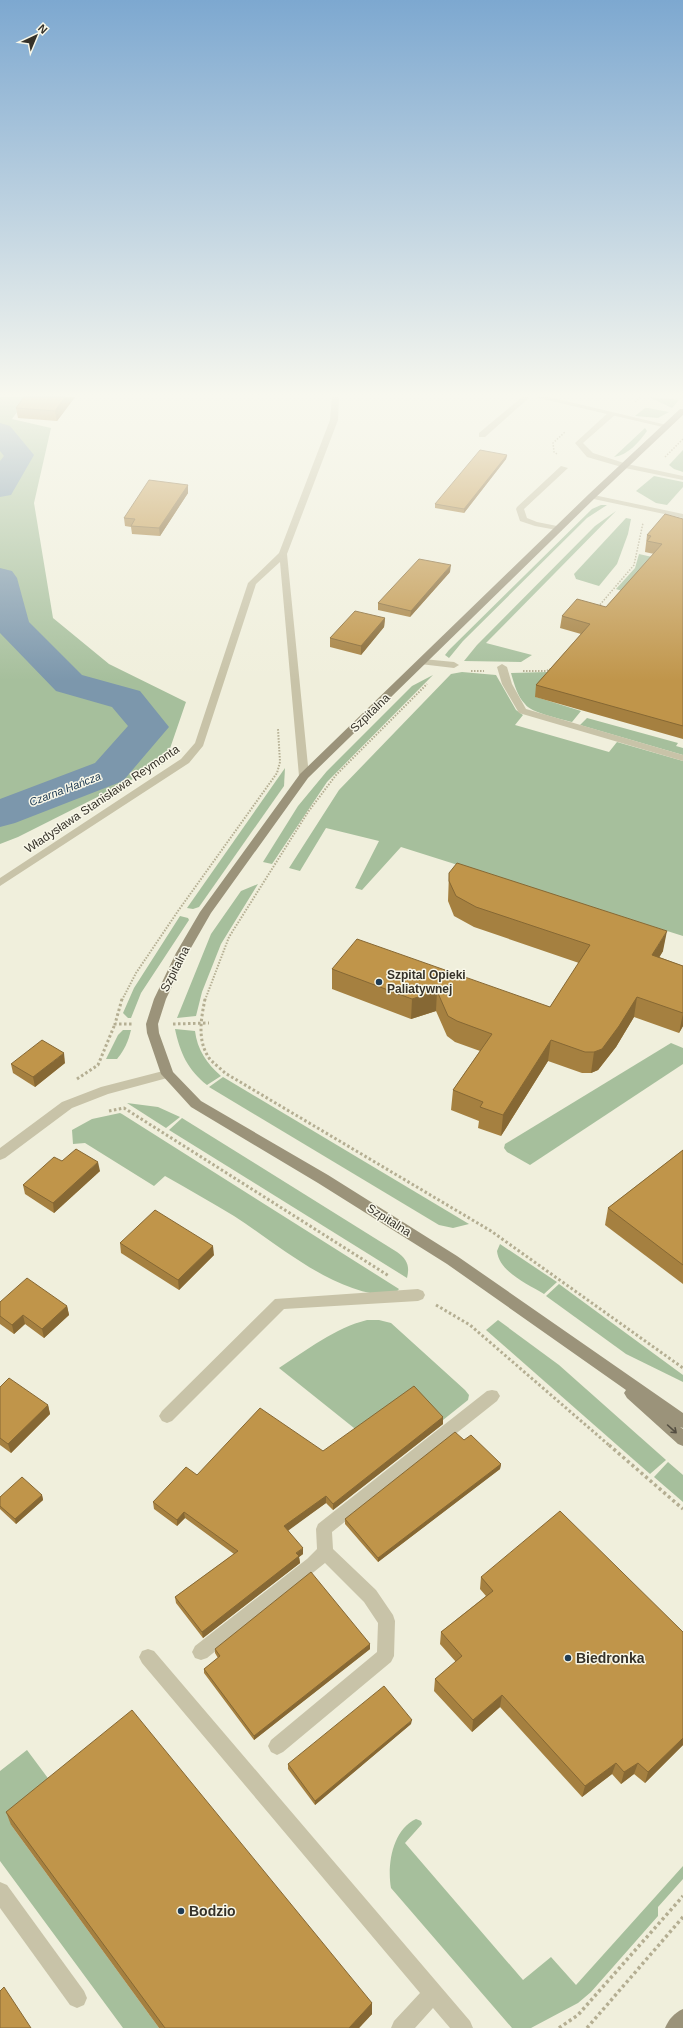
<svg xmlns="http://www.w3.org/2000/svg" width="683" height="2028" viewBox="0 0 683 2028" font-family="Arial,sans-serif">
<rect width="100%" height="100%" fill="#f0efdc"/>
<!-- green -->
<g fill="#a6bf9c">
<polygon points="0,397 28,397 12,419 51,428 34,503 53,618 109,664 186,702 165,763 18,837 0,844"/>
<polygon points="649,397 679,400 672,408"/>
<polygon points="645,408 648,408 669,412 658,418 635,416"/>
<path d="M645,428L647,431C639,442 628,455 614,457Z"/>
<polygon points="683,450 683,472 674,469 669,465"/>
<polygon points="654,476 683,482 683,487 667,505 656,503 636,491"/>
<polygon points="601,505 607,505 587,518 463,641 449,658 445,655 449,650 592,509"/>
<polygon points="616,511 486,643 532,655 521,662 464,661 477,645 595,526"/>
<polygon points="626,518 631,519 628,534 617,564 599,586 576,579 574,574"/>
<polygon points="639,554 683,564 628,593 616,589 635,568"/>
<polygon points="462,672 496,675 516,710 523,715 515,725 609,752 617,742 683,761 683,936 401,847 362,890 355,888 379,841 326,828 300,871 289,868 339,790 451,674"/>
<path d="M548,672L536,697L581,711L572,722C561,719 531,713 525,704C517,696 514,683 511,673Z"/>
<polygon points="433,675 327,782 272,864 263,862 298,806 327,771 412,686"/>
<polygon points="587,718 678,743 676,746 683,748 683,755 580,725"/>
<polygon points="285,768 284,786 199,907 193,909 187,908"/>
<polygon points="258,884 221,944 202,992 196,1016 177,1018 211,934 241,891"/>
<polygon points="180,916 188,918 189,920 141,993 131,1018 128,1018 123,1013 134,988"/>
<path d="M175,1029L195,1031C197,1049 207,1064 221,1076L207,1085C188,1070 180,1053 175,1029Z"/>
<path d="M123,1030H131C128,1042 125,1049 117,1059H106L118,1035Z"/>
<polygon points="671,1043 683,1048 683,1064 530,1165 507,1152 504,1148 505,1144"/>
<polygon points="223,1077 469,1224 453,1228 439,1225 209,1087"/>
<polygon points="127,1103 158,1107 180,1117 166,1128"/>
<path d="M120,1113L122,1114L399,1289L393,1296C333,1294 282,1247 234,1216C211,1202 188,1189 165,1176L154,1186L85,1143L73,1144L72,1130L92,1119Z"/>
<path d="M182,1118L397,1252C407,1259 410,1266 407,1278L169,1130Z"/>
<path d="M500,1244L557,1282L544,1294C528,1284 499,1272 497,1251Z"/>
<polygon points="559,1284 683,1375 683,1382 626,1354 546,1296"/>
<path d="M367,1320H379L391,1323L465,1390L469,1395L468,1400L443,1420L359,1432L279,1368C307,1350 335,1328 367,1320Z"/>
<polygon points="498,1320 559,1365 666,1460 650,1474 486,1330"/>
<polygon points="668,1462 683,1475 683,1502 654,1477"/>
<polygon points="27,1750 56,1789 11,1825 159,2028 123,2028 0,1861 0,1771"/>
<path d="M416,1819L421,1821L422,1824L405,1843L523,1980L551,1957L576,1985L683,1866V1879L658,1907V1916L591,1992L578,2003L531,2028H512L391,1888C387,1866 392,1830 416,1819Z"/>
</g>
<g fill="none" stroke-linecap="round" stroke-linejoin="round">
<!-- river -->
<g fill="#7c97ac" fill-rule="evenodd">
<polygon points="0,423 10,426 34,455 11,495 0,497 0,461 4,456 0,451"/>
<polygon points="0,568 12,571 17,578 29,622 82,675 140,691 169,727 123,781 15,823 0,827 0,799 95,763 128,726 112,707 56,691 0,633"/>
</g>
<!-- path-far3 -->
<g stroke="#b4ae92" stroke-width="1.5" stroke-dasharray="1.5 1.5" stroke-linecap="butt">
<polyline points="635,402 640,397"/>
<polyline points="557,454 554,452 553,443 565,432"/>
<polyline points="665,457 683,439"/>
<polyline points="598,607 634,565 643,523"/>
</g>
<!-- path-far2 -->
<g stroke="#b4ae92" stroke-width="2" stroke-dasharray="1.5 1.5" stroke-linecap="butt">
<polyline points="471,671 484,671"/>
<polyline points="523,671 546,671 551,669"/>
<polyline points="122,1000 136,973 178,911 277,773 280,762 278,729"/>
<polyline points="205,1000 229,937 308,812 336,775 427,684"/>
</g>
<!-- path-far1 -->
<g stroke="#b4ae92" stroke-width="3" stroke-dasharray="2.5 2.5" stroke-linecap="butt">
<polyline points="122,999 115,1024 132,1024"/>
<path d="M205,999C201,1019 197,1040 209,1058C213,1063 220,1068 225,1073L491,1231L683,1368"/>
<polyline points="173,1024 209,1023"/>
<polyline points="77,1079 98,1065 115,1024"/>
<polyline points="109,1111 124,1108 389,1276"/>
<polyline points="436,1305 470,1325 610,1446"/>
</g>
<!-- path -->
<g stroke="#b4ae92" stroke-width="3.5" stroke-dasharray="3 3" stroke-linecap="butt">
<polyline points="609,1445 683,1509"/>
<polyline points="559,2028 578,2015 683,1896"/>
<polyline points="587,2028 683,1917"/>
</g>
<!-- lane -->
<g fill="#c8c3a8" fill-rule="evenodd">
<polygon points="609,412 616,414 583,443 593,453 627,464 683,476 683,480 625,468 587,457 575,443"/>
<polygon points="561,466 568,468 524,509 527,518 537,522 562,527 562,531 535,526 520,521 516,509 517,507"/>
<polygon points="589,494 683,514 683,518 589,498"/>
<polygon points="423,659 454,662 459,665 454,668 420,664 420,660"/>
<polygon points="502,664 507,667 512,684 526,709 683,755 683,761 519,713 502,684 497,667"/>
<polygon points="418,1289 423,1291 425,1295 423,1299 418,1301 284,1309 172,1421 167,1423 162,1421 159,1416 162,1411 275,1299"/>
<polygon points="492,1390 497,1391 500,1396 497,1401 332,1532 333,1549 376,1590 393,1615 395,1621 394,1656 391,1662 283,1752 277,1755 271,1752 268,1746 271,1740 377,1652 378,1623 364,1602 325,1563 207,1658 201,1660 195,1658 192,1652 195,1646 307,1559 317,1549 316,1529 318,1524 487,1391"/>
<polygon points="148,1649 154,1651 470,2021 473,2028 450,2028 433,2008 415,2028 391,2028 394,2021 420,1993 142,1663 139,1657 142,1651"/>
<polygon points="0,1882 7,1885 84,1991 87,1998 84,2005 77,2008 70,2005 0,1908"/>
</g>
<!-- street -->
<g fill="#c8c3a8" fill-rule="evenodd">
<polygon points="332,397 339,397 338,420 287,554 309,776 304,779 299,776 280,562 256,584 203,746 189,763 0,886 0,878 181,759 195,743 248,583 279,553 330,420"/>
<polygon points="522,397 530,397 485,437 479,437 479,433"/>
<polygon points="534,397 549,397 671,426 667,428"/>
<polygon points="167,1070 171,1071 173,1074 171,1077 108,1094 72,1108 5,1158 0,1160 0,1148 62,1102 101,1087"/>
</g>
<!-- secondary -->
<g fill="#9b937a" fill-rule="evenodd">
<polygon points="680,409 683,409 683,415 595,498 308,778 211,913 188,953 166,999 158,1024 159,1033 173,1072 201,1101 328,1175 457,1256 683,1413 683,1428 680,1427 683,1429 683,1446 678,1444 627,1398 624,1393 626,1390 447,1264 318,1183 191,1107 161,1074 147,1033 146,1024 154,999 176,953 200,912 300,774 589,494"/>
<path d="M683,2009V2028H665C669,2019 674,2013 683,2009Z"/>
</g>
</g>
<!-- wall -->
<g fill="#a58040">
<polygon points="24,397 75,397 57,421 18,418 16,408"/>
<polygon points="507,455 506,459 464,513 435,508 435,504"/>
<polygon points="188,485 188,493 160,536 132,534 131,527 125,526 124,518"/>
<polygon points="683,519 683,739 535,697 536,685 581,634 560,628 562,616 606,607 654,554 645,552 647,535"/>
<polygon points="450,572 410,617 378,610 378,603"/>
<polygon points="385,618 384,627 361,655 330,647 330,638"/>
<polygon points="449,873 663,951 659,957 683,966 683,1026 679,1033 634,1017 616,1047 598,1070 591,1073 582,1073 548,1061 501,1136 478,1128 479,1121 451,1110 453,1090 480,1051 455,1042 447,1036 436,1011 411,1019 332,989 332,969 550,1007 579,963 474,927 454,916 448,901"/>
<polygon points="65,1063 35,1087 13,1073 11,1064"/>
<polygon points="683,1150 683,1284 605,1225 608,1208"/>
<polygon points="62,1161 100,1171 54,1213 25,1194 23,1185"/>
<polygon points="120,1243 214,1255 179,1290 121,1253"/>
<polygon points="0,1302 67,1306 69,1315 44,1338 25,1324 14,1334 0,1324"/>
<polygon points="0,1387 48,1405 50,1414 11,1453 0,1445"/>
<polygon points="443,1417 443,1424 333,1510 326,1503 288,1530 303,1554 299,1557 300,1563 203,1638 176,1603 175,1597 234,1554 185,1518 177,1526 154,1509 153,1502 197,1475 323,1451"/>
<polygon points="501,1464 500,1469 378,1562 345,1524 345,1519"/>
<polygon points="42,1495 43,1500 16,1524 0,1509 0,1497"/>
<polygon points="481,1577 683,1632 683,1745 645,1783 634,1774 621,1784 612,1774 582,1797 500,1707 472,1732 434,1691 435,1679 456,1662 440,1644 441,1632 486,1596 480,1589"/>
<polygon points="370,1644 370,1649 254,1740 204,1673 204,1669 218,1658 215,1653 215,1649"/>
<polygon points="411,1724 315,1805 288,1769 288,1764"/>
<polygon points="6,1812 372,2003 372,2014 359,2028 159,2028 11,1825"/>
</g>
<!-- shaded-wall -->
<g fill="#866834">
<polygon points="65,397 75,397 57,421 55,411"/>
<polygon points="507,455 506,459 464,513 464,509"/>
<polygon points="188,485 188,493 160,536 159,528"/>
<polygon points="451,565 450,572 410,617 411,611"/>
<polygon points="385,618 384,627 361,655 361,646"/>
<polygon points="667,931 663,951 649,975 652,955"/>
<polygon points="437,991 436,1011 411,1019 412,999"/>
<polygon points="637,997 634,1017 616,1047 598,1070 591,1073 594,1052"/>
<polygon points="683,1013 683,1026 679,1033"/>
<polygon points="551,1040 548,1061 501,1136 503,1115"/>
<polygon points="64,1053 65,1063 35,1087 33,1077"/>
<polygon points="98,1162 100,1171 54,1213 53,1203"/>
<polygon points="213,1246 214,1255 179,1290 178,1280"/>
<polygon points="67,1306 69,1315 44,1338 42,1329"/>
<polygon points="23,1315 25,1324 14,1334 12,1325"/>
<polygon points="48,1405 50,1414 11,1453 8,1444"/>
<polygon points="443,1417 443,1424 333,1510 333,1504"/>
<polygon points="501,1464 500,1469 378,1562 378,1558"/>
<polygon points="42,1495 43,1500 16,1524 15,1519"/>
<polygon points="326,1496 326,1503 285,1533 284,1526"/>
<polygon points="184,1512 185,1518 177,1526 177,1520"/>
<polygon points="303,1548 303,1554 299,1557 300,1563 203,1638 202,1632"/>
<polygon points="370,1644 370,1649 254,1740 254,1736"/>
<polygon points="502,1695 500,1707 472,1732 473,1720"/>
<polygon points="412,1720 411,1724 315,1805 315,1801"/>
<polygon points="683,1738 683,1745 645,1783 648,1772"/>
<polygon points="616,1763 612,1774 582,1797 585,1786"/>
<polygon points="638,1763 634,1774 621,1784 624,1772"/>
<polygon points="372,2003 372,2014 359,2028 349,2028"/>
</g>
<!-- building -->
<g fill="#c0954a" stroke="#866834">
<polygon points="24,397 65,397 55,411 16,408"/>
<polygon points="480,450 507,455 464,509 435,504"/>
<polygon points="149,480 188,485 159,528 131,526 135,519 124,518"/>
<polygon points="665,514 683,519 683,726 536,685 590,624 562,616 577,599 606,607 662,544 647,541 651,536 647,535"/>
<polygon points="419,559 451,565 411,611 378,603"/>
<polygon points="355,611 385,618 361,646 330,638"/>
<polygon points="457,863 667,931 652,955 683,966 683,1013 637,997 619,1026 602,1049 594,1052 585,1052 551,1040 503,1115 480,1107 483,1102 453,1090 492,1034 457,1021 448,1016 437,991 412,999 332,969 357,939 550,1007 590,945 476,907 456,896 449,881 449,873"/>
<polygon points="42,1040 64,1053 33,1077 11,1064"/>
<polygon points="76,1149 98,1162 53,1203 23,1185 54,1157 62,1161"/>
<polygon points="683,1150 683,1265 608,1208"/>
<polygon points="155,1210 213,1246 178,1280 120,1243"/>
<polygon points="27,1278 67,1306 42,1329 23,1315 12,1325 0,1316 0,1302"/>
<polygon points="9,1378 48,1405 8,1444 0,1438 0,1387"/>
<polygon points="414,1386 443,1417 333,1504 326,1496 284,1526 303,1548 296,1553 299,1556 202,1632 175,1597 238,1551 184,1512 177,1520 153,1502 186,1467 197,1475 260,1408 323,1451"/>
<polygon points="455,1432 464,1440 471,1435 501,1464 378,1558 345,1519"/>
<polygon points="22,1477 42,1495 15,1519 0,1506 0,1497"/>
<polygon points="560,1511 683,1632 683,1738 648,1772 638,1763 624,1772 616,1763 585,1786 502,1695 473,1720 435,1679 462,1656 441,1632 493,1591 481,1577"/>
<polygon points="311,1572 370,1644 254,1736 204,1669 220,1656 215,1649"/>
<polygon points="384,1686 412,1720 315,1801 288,1764"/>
<polygon points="132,1710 372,2003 349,2028 165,2028 6,1812"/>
<polygon points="4,1987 31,2028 0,2028 0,1991"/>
</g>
<!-- one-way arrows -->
<defs><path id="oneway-shaft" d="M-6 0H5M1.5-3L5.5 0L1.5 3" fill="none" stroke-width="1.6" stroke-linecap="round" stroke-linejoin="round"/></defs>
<use stroke="#544e41" href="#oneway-shaft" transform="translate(672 1429) rotate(42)"/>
<!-- sky -->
<linearGradient id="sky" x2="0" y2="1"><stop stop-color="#7da8d0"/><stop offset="0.58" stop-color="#f8f8ef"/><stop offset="1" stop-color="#f8f8ef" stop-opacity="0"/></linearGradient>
<rect width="683" height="681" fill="url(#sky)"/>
<!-- markers -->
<g fill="#203c54" stroke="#f8f7e8" stroke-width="1.5">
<circle cx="379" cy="982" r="4"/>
<circle cx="568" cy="1658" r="4"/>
<circle cx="181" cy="1911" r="4"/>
</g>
<g text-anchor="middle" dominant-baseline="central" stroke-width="3" stroke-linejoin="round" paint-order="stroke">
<!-- far-water labels -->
<g font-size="11" font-style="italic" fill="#203c54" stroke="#f8f7e8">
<text transform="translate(65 789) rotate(-21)">Czarna Hańcza</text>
</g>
<!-- street labels -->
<g font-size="12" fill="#353128" stroke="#f8f7e8">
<text transform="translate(370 713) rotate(-44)">Szpitalna</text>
<text transform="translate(102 799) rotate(-34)">Władysława Stanisława Reymonta</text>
<text transform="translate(175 969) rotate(-63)">Szpitalna</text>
<text transform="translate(389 1220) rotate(32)">Szpitalna</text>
</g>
<!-- poi labels -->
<g font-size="12" font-weight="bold" fill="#353128" stroke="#f8f7e8" text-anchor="start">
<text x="387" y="975">Szpital Opieki<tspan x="387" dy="14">Paliatywnej</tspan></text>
</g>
<!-- near-poi labels -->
<g font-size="14" font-weight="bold" fill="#353128" stroke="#f8f7e8" text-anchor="start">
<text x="576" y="1658">Biedronka</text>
<text x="189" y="1911">Bodzio</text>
</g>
</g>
<!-- north arrow -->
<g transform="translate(36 36) rotate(44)" stroke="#f8f7e8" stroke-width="3" paint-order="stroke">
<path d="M0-3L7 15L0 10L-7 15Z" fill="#353128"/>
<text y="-6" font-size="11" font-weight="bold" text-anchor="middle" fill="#353128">N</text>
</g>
</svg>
